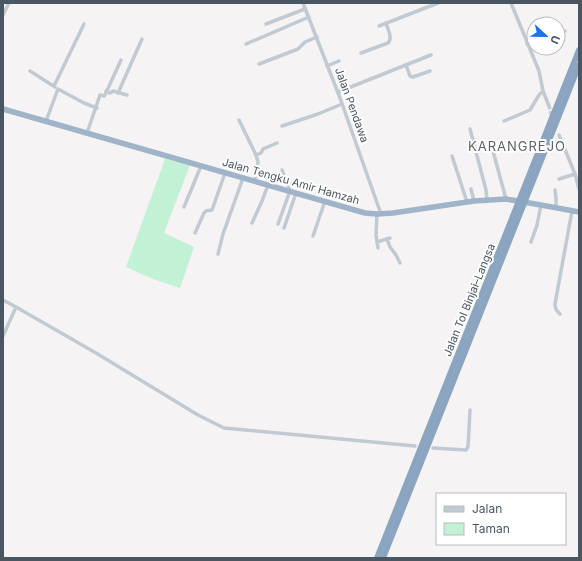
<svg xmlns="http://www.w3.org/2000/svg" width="582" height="561" viewBox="0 0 582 561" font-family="Inter,sans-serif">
<rect width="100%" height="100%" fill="#f5f3f3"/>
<!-- green -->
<polygon fill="#c3f1d5" points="165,159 190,165 164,233 194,247 180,288 153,279 126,267"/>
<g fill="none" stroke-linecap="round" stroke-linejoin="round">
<!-- minor-tunnel -->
<polyline stroke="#caccce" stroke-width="3.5" stroke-dasharray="3.5 2" stroke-linecap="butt" points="549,106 552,117"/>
<!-- minor -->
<g stroke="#c1cad2" stroke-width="3.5">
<polyline points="303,3 340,98 381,214"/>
<polyline points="511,3 539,71 543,91 549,106"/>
<polyline points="3,15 9,3"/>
<polyline points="266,24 305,9"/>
<polyline points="379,26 438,3"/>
<polyline points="558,33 565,31"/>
<polyline points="246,44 309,17"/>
<polyline points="527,44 534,41"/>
<path d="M361,53L388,43C393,38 388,30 386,23"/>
<polyline points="259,64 298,49 305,42 317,37"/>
<polyline points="406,65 410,76 413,77 430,71"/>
<polyline points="327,66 339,61"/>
<polyline points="30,71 55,87"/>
<polyline points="54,86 84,24"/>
<polyline points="106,91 110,93 113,91 127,95"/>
<polyline points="338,92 431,55"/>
<polyline points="118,93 142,39"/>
<polyline points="239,120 256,155 258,162 255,181"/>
<polyline points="46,121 58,89 84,103 97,108"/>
<polyline points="504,121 530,110 539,95 543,91"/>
<polyline points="282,126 318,114 342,104"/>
<polyline points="470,129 486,190 487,200"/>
<polyline points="87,133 100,95 104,96 105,95 121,60"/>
<polyline points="559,135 575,174 579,189"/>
<polyline points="493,151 506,199"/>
<polyline points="256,155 261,153 263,149 277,143"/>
<polyline points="452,156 467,202"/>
<polyline points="559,179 575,174"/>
<polyline points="471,189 474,201"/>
<polyline points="555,190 556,198 556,208"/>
<polyline points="184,207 201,166"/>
<polyline points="377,214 376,235 378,248"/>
<polyline points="252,223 262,201 268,185"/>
<polyline points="278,224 290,191 282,170"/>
<polyline points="284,228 296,193"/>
<polyline points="195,233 204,213 206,211 212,210 225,173"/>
<polyline points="313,236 325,201"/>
<polyline points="387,239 390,247 396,255 400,263"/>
<polyline points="377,242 390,238"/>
<polyline points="531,242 537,225 541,205"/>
<polyline points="218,254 223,234 243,178"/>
<polyline points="3,300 16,307 96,353 198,415 224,428 415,446"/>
<path d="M560,314C557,311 555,309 555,304L572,211"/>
<polyline points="3,336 16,307"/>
<polyline points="433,448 466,450 468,447 470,410"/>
</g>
<!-- trunk -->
<polyline stroke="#9fb4c9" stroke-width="5.5" points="3,109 365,213 377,214 393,213 474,201 506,199 541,205 579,212"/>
<!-- motorway -->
<g stroke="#8ba5c1" stroke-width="6">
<polyline points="377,558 579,50"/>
<polyline points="383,558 579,65"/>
</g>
</g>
<g text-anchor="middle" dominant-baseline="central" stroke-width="4" stroke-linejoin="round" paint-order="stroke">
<!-- street labels -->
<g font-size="11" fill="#4a5661" stroke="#fff">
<text transform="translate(352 105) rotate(70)">Jalan Pendawa</text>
<text transform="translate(291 181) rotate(16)">Jalan Tengku Amir Hamzah</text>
<text transform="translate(469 300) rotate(-68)">Jalan Tol Binjai–Langsa</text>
</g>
<!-- quarter labels -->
<g font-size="13" letter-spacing="1" fill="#5f6368" stroke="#fff">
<text x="517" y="146">KARANGREJO</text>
</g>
</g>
<!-- border -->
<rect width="582" height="561" fill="none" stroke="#4a5661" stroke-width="8"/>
<!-- legend -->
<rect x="436" y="493" width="130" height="52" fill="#ffffff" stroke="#b7bbc0"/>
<rect x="444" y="506" width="20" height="6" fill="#c1cad2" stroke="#b7bbc0"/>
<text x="472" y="513" font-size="12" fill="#4a5661">Jalan</text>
<rect x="444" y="523" width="20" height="12" fill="#c3f1d5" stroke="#b7bbc0"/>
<text x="472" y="533" font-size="12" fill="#4a5661">Taman</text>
<!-- north arrow -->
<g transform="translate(546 36) rotate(112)"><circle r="19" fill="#ffffff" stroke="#b7bbc0"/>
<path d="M0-3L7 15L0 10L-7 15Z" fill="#1a73e8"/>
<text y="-6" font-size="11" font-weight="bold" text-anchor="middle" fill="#4a5661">U</text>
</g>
</svg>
